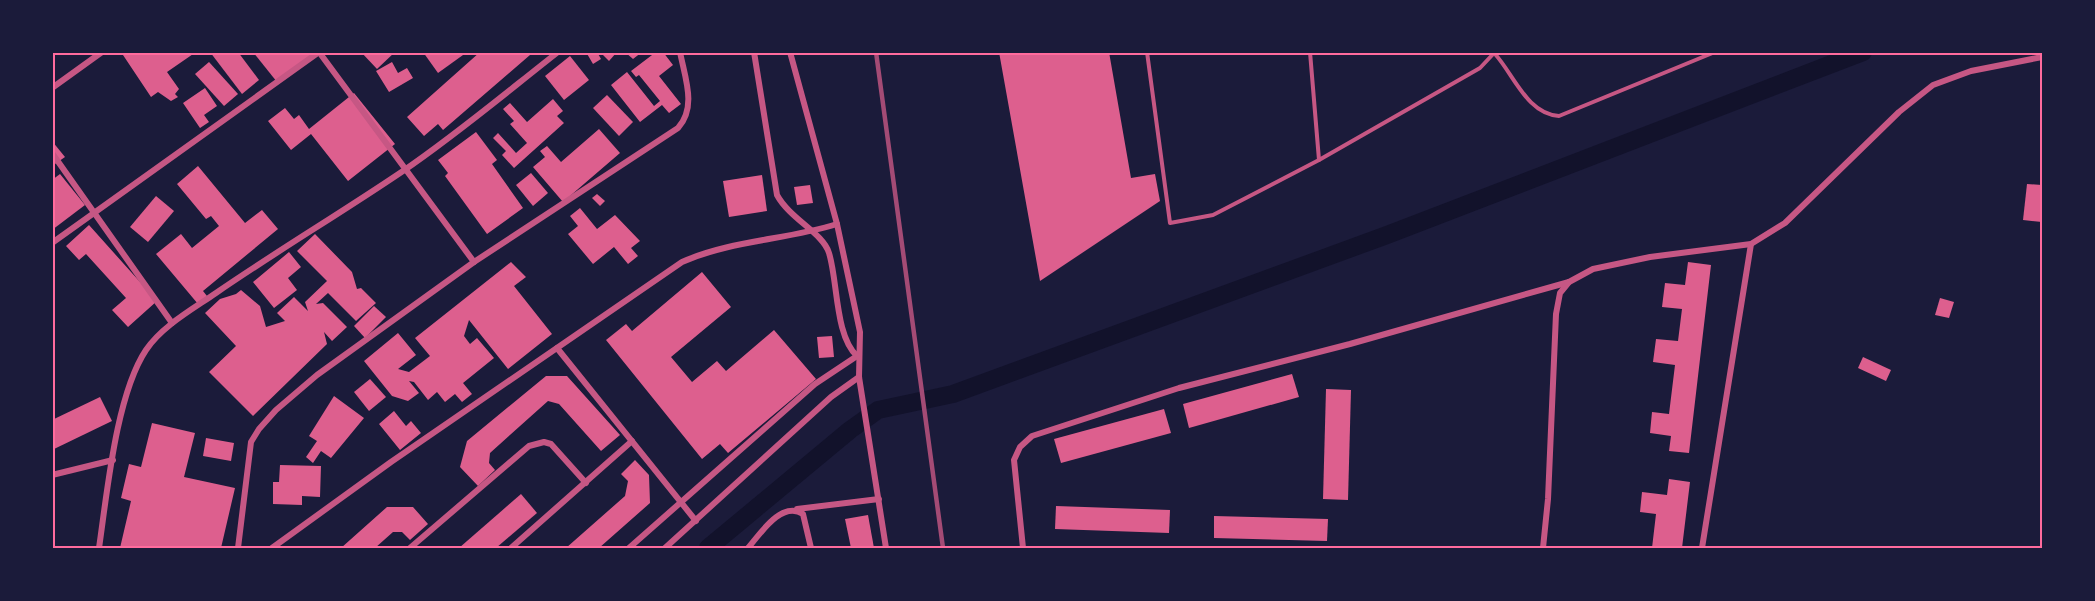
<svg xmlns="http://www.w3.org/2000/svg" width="2095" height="601" viewBox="0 0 2095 601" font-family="Helvetica,sans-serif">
<rect width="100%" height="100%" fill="#1b1b3a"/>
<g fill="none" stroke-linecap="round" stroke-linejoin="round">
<!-- canal -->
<polyline stroke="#12122b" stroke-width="18" points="708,548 850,430 878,410 953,394 1387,235 1863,52"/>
</g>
<!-- building -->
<g fill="#dd5f8e">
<polygon points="121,52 196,52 167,72 179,89 175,94 178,97 171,101 158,92 151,97"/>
<polygon points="210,52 238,52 259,80 242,94"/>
<polygon points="253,52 315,52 277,82"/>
<polygon points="361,52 395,52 377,69"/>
<polygon points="423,52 461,52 463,55 438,73"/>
<polygon points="480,52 527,52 530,55 443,130 438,124 424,136 407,117"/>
<polygon points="586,52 597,52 601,59 593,64"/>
<polygon points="606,52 617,52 609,61 603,55"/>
<polygon points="625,52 642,52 633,59"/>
<polygon points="656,52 663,52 673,65 659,76 681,104 669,113 662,105 640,122 611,85 627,72 654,106 660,101 639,75 636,77 631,71"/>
<polygon points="999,52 1109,52 1131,178 1155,174 1160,201 1040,281"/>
<polygon points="570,56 589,80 564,100 545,76"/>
<polygon points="209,62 238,94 224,106 195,74"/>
<polygon points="392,62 398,73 407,68 413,78 389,92 376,71"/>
<polygon points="205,88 217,106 204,115 209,122 200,128 183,103"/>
<polygon points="354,93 395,144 348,181 311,134 291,150 268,121 285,108 294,119 299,115 309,129"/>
<polygon points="607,95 633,122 619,136 593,108"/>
<polygon points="553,99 563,111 557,116 564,123 514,168 502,155 506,151 493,138 498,133 516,153 527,143 510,124 514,121 503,109 510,103 527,122"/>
<polygon points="599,129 620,153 563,202 533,167 545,157 540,151 547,146 561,162"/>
<polygon points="476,132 497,160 492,164 523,208 487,234 445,176 448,173 438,160"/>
<polygon points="52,141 65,157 52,166"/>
<polygon points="198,166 245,223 262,210 278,229 203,291 207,296 198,304 156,254 181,234 192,248 219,226 211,216 206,219 177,184"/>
<polygon points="531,173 548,193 533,206 516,185"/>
<polygon points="60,174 85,205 52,230 52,180"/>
<polygon points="762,175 767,211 729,217 723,181"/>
<polygon points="2027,184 2042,185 2042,222 2023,220"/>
<polygon points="810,185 813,203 797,205 794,187"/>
<polygon points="597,194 605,201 600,206 592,198"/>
<polygon points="156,196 174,211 148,242 130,227"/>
<polygon points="580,208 597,229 615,215 640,241 631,248 638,256 628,264 614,247 593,264 568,234 578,226 570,216"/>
<polygon points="89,225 157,301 128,327 112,310 126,298 86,254 79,260 66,246"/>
<polygon points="315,234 352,272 357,289 361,288 376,303 356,321 328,293 316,304 323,303 347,327 332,341 324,332 327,344 253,416 209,372 236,346 205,313 220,299 236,294 241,290 260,306 266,327 285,321 277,313 294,297 308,311 305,302 327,281 297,251"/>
<polygon points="289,252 301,267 288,278 297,290 274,308 253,282"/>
<polygon points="511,262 526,277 514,286 552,334 508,369 469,320 464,336 470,344 477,338 494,358 463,383 472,394 462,402 455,394 445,402 437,392 428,400 414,382 409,381 419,393 408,401 392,396 364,361 398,333 416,355 398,369 409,372 430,356 415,338"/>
<polygon points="1688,262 1711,265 1689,453 1669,451 1671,436 1650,433 1652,412 1669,414 1675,365 1653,362 1656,339 1678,341 1682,309 1662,307 1665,283 1685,285"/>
<polygon points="702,272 731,307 671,357 692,382 717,361 726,371 774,330 816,379 728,453 720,444 702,459 606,340 626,324 632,331"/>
<polygon points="1940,298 1954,302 1949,318 1935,315"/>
<polygon points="374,306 386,317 365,338 354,326"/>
<polygon points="832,336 834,357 819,358 817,337"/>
<polygon points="1863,357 1891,370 1886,381 1858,368"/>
<polygon points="1292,374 1299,397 1189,428 1183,404"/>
<polygon points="546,376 567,376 620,435 601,451 559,404 548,401 490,453 489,463 495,470 478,486 460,467 467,441"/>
<polygon points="370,379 386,397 369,411 354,392"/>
<polygon points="1326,389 1351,390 1348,500 1323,499"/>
<polygon points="334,396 364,418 331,458 321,451 313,463 306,457 317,441 309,436"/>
<polygon points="100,397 112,421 52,450 52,420"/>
<polygon points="1164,409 1171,433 1061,463 1054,439"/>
<polygon points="394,411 406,426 411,421 421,433 400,450 379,424"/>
<polygon points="152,423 195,433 184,477 235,488 221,548 120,548 131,501 121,498 129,464 141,467"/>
<polygon points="206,438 234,443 231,461 203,456"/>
<polygon points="635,460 649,475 650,503 599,548 566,548 625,496 628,481 621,474"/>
<polygon points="280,465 321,466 320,497 302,496 302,505 273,504 273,482 279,482"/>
<polygon points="1669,479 1690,482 1682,548 1652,548 1656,514 1640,512 1642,492 1667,495"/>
<polygon points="521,494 537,513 496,548 459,548"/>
<polygon points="1056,506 1170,510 1169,533 1055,529"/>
<polygon points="387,507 413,507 428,524 410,540 402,532 393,532 375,548 341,548"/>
<polygon points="868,515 874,548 851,548 845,519"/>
<polygon points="1214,516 1328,519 1327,541 1214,538"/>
</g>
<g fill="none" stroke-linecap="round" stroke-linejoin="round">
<!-- service -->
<g stroke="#c65784" stroke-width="4">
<polyline points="1147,52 1170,223 1213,215 1319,160 1480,68 1495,52"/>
<polyline points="1310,52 1319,160"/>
<path d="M1495,54C1514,75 1527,114 1559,116L1715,52"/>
</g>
<!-- minor -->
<g stroke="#c65784" stroke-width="6">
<polyline points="319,52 474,262"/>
<path d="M754,52L777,195C790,219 823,233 829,253C838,282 835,336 857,356"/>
<polyline points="790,52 837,224 860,332 859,377 886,548"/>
<polyline points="52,88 102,52"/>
<polyline points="52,153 172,323"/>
<polyline points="52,243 319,52"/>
<polyline points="557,348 696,521"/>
<polyline points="52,475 113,460"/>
<polyline points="797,509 879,499"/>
<path d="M99,548C107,494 116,395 146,350C162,326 193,309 216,293C277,251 341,213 403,171C456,135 507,92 558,52"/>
<path d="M238,548L251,442L259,429L276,410L317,375L474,262L678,128C697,107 685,78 680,52"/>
<path d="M272,548L391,462L682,262C732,240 786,240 837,224"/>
<polyline points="410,548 529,446 544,442 551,444 586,483"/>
<polyline points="511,548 632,441"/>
<polyline points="629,548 815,384 857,356"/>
<polyline points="665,548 831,397 859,377"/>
<path d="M748,548C760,534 782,500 803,514L811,548"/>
<polyline points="1023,548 1014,460 1020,447 1032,436 1179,388 1350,344 1569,282"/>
<polyline points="1543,548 1548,499 1556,314 1560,293 1569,282 1593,269 1650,257 1751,244 1785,223 1899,112 1933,85 1971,71 2042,57"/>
<polyline points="1702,548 1751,244"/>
</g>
<!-- rail -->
<polyline stroke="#a44b75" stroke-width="4.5" points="876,52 943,548"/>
</g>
<!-- border -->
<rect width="2095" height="601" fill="none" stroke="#1b1b3a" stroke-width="108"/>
<rect x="54" y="54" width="1987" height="493" fill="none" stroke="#ff6b9d" stroke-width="2"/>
</svg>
